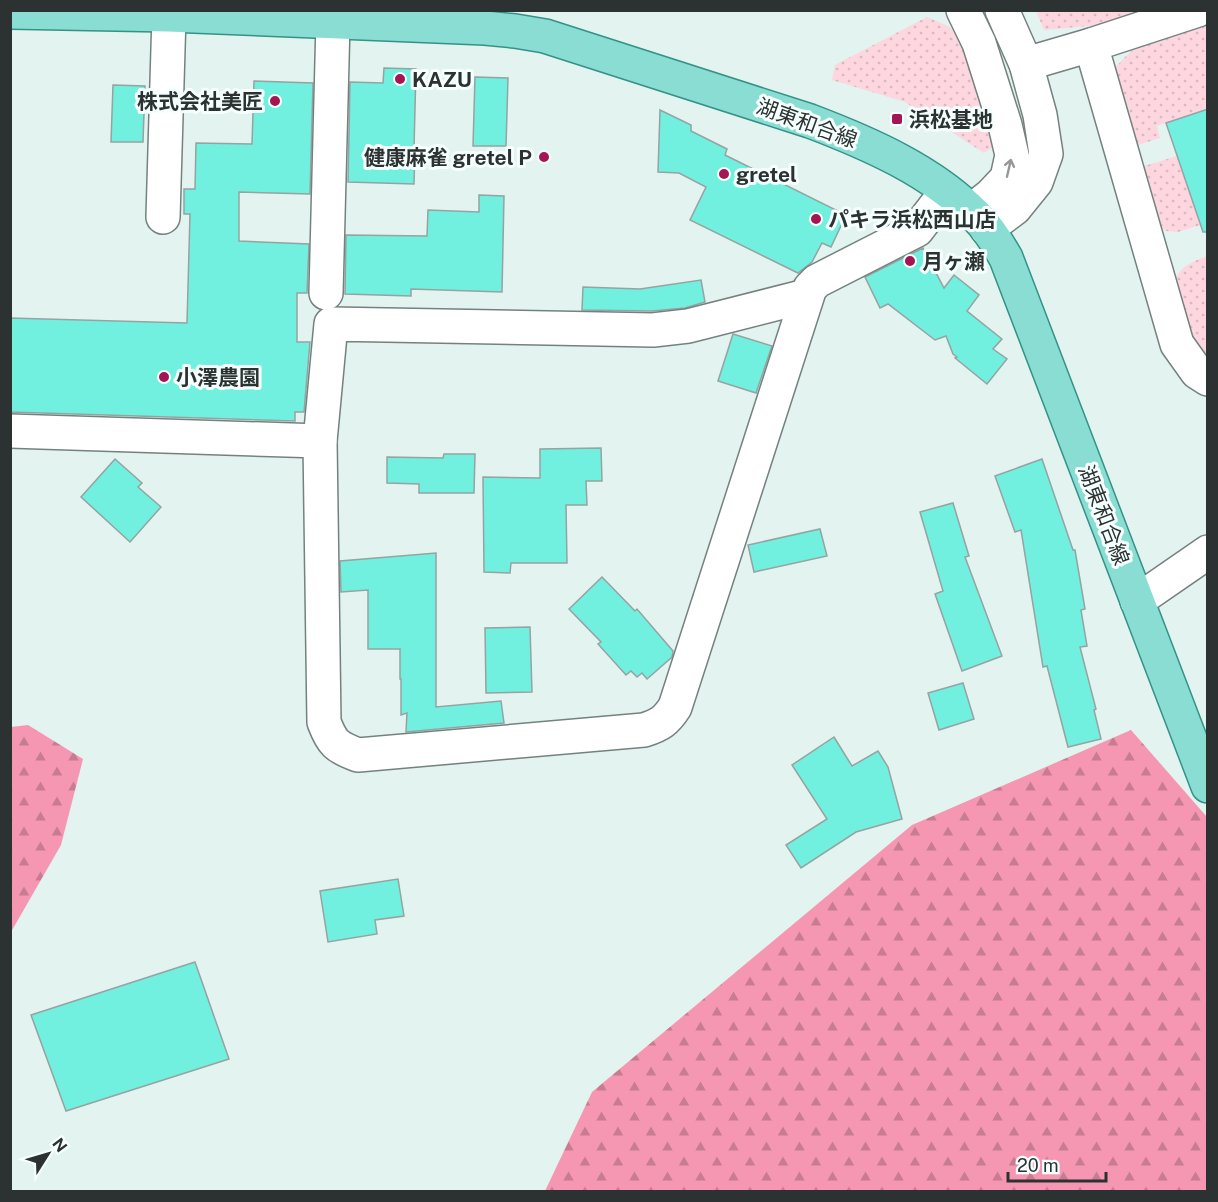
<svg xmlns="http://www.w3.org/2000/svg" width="1218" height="1202" viewBox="0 0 1218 1202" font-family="'Public Sans','Noto Sans JP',sans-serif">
<defs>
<pattern id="grass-dots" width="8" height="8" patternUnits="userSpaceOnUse" patternTransform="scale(1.5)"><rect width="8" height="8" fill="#fdd6df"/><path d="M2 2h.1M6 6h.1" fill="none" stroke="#d9b8c0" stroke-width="1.8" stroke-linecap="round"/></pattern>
<pattern id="forest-firs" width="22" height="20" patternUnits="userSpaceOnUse" patternTransform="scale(1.5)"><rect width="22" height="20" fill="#f597b2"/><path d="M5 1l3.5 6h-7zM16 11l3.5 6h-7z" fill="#c77c91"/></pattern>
</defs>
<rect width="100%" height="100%" fill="#e3f3f0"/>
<!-- grass -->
<g fill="url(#grass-dots)">
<polygon points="1036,11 1153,11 1110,24 1044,30"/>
<polygon points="927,17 948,26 965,41 996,145 984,153 905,102 832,80 835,65"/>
<polygon points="1207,21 1207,109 1157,126 1160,138 1138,145 1135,144 1114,69 1125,57 1137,46"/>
<polygon points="1177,156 1200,225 1178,232 1166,231 1159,225 1138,168"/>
<path d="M1207,256L1208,258L1207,365L1189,335L1174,282C1180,266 1192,262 1207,256Z"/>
</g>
<!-- forest -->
<g fill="url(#forest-firs)">
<polygon points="28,725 83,759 61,845 11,932 11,727"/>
<polygon points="1131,730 1207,817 1207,1191 545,1191 592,1092 912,825"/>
</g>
<!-- building -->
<g fill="#71f0df" stroke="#95a3a1" stroke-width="1.5">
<polygon points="384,68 416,69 414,148 415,148 414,184 348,182 350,82 383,83"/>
<polygon points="475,77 508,78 506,146 473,146"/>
<polygon points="254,81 313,83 310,194 239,192 239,241 309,244 307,293 297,293 297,342 310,342 304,412 295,412 295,421 10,412 10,318 187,323 190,214 184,214 184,189 195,189 196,143 252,144"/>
<polygon points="113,85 145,86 143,142 111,142"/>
<polygon points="1208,109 1208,232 1203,232 1166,123"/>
<polygon points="660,110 691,125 691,131 727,149 725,155 846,215 831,247 822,243 812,262 798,273 690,220 706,187 679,173 658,172"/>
<polygon points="479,195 504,196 502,292 411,289 411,296 345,294 346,235 427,236 428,210 479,212"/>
<polygon points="923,248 944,288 954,275 979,295 967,311 1002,339 993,349 1007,359 987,384 955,358 957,357 953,354 946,336 935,340 888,304 880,308 865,277"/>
<polygon points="701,280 705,302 685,308 652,311 582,310 583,287 640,289"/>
<polygon points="733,334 772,346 756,393 718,381"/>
<polygon points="601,448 602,481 586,481 587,505 566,505 567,563 511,563 510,573 484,572 483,477 540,478 540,449"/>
<polygon points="444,454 475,454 474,493 419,493 419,484 387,483 387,457 443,458"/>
<polygon points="115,459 142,483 138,487 161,507 130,542 81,497"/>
<polygon points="1042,459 1073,550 1075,550 1085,609 1081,610 1087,646 1080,647 1096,709 1094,710 1101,739 1068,747 1047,666 1043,667 1021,530 1015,532 995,476"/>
<polygon points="953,503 969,556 965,557 1002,656 962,671 935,594 943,591 920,512"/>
<polygon points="820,529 827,556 754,572 748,545"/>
<polygon points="436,553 436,707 501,701 504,723 406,732 407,713 401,715 401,679 400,679 400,649 368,649 368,590 341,592 340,561"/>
<polygon points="602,577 635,611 637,609 673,651 672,657 647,679 642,673 637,677 631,671 626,675 598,644 601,642 569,609"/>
<polygon points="530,627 532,692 486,693 485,628"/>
<polygon points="963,683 974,719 939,730 928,693"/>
<polygon points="834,737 852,766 878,751 888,767 902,819 856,832 801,868 786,845 827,819 792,765"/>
<polygon points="398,879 404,916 375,920 377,934 328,942 320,891"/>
<polygon points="195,962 229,1059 66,1111 31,1015"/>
</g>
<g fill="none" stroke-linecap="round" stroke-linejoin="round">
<!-- minor casing -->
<g stroke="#74827f" stroke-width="36">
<g id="minor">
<polyline points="963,10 979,43 1005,125 1012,155 1007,178 990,196 971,211"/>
<polyline points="1091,45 1177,344 1197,372 1208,379"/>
<polyline points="1026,64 1091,45 1198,10"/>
<polyline points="163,217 169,15"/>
<polyline points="987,229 1015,208 1036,182 1046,154 1040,115 1026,64 1002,10"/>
<polyline points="326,293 333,22"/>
<polyline points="10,431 320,441 331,324 653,330 688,326 806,296"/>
<path d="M320,441L324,722C332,743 336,747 358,755L644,730C660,725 666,721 675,707L810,288L817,281L917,230L947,191"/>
<polyline points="1137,601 1208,552"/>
</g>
</g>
<!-- major casing -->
<g stroke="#359287" stroke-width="36">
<path id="major" d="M10,12L169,15L485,28L515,31L545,36L810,121C868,143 933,171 977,217C989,229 998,244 1006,258L1208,786"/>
</g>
<!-- minor -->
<use href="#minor" stroke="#fff" stroke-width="33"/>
<!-- major -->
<use href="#major" stroke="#89ddd3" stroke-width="33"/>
</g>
<!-- one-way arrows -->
<defs><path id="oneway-shaft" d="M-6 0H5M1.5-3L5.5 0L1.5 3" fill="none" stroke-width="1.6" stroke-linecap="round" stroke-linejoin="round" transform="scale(1.5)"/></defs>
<use stroke="#969898" href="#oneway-shaft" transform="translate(1009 168) rotate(-77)"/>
<!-- markers -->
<g fill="#a51454" stroke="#f5fffd" stroke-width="2">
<circle cx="400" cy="79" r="6"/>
<circle cx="275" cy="101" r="6"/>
<rect x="891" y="113" width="12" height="12" rx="3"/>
<circle cx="544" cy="157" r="6"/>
<circle cx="724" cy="174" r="6"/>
<circle cx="816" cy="219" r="6"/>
<circle cx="910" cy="261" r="6"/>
<circle cx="164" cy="377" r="6"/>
</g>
<g text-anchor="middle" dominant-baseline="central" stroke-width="6" stroke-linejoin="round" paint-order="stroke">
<!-- poi labels -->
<g font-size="21" font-weight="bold" fill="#2c3231" stroke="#f5fffd" text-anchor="start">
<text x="412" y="79">KAZU</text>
<text x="263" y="101" text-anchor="end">株式会社美匠</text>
<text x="909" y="119">浜松基地</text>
<text x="532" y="157" text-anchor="end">健康麻雀 gretel P</text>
<text x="736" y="174">gretel</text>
<text x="828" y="219">パキラ浜松西山店</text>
<text x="922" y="261">月ヶ瀬</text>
<text x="176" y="377">小澤農園</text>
</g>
<!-- street labels -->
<g font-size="21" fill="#2c3231" stroke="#f5fffd">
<text transform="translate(807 123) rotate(20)">湖東和合線</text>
<text transform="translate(1104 515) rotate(69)">湖東和合線</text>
</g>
</g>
<!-- border -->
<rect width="1218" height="1202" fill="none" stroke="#2c3231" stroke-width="24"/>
<!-- north arrow -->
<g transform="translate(48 1154) rotate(53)" stroke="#f5fffd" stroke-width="4.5" paint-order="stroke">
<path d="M0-4.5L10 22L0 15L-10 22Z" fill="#2c3231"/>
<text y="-9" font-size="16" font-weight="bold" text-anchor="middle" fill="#2c3231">N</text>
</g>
<!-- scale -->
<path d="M1008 1172v9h98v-9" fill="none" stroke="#2c3231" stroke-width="3"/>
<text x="1017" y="1172" font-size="18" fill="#2c3231" stroke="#f5fffd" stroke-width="4.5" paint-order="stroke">20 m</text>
</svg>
